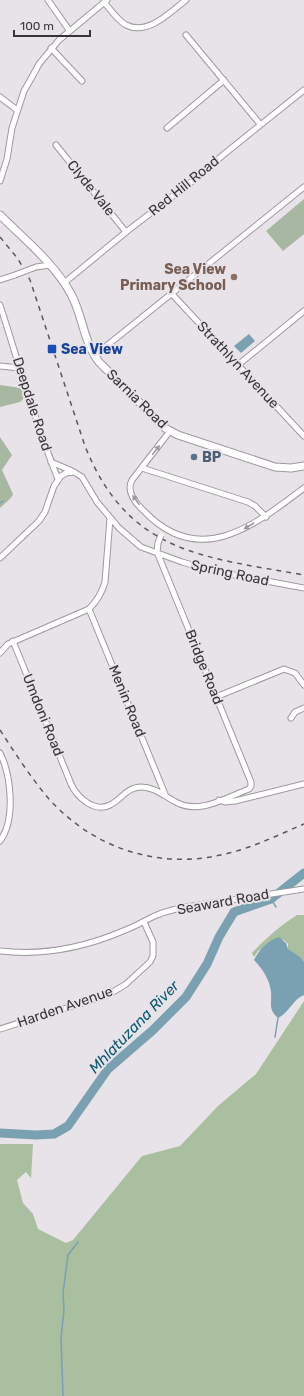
<svg xmlns="http://www.w3.org/2000/svg" width="304" height="1396" viewBox="0 0 304 1396" font-family="Rubik,sans-serif">
<rect width="100%" height="100%" fill="#e8e3e8"/>
<!-- green -->
<g fill="#a7b7a1">
<polygon points="304,199 304,234 283,251 266,231"/>
<polygon points="0,385 21,388 24,391 24,398 20,402 0,407"/>
<path d="M0,437L12,455L2,470L13,494C12,498 3,505 0,508Z"/>
</g>
<!-- forest -->
<g fill="#a9bf9f">
<path d="M297,915H304V962C299,955 293,956 288,950V944L284,940L278,939L258,951L254,957L252,953C266,938 280,926 297,915Z"/>
<polygon points="304,1001 304,1396 0,1396 0,1144 33,1144 31,1178 26,1172 17,1180 23,1203 33,1214 38,1229 66,1243 73,1240 142,1156 180,1146 218,1106 256,1074"/>
</g>
<!-- water -->
<g fill="#7aa1b2">
<polygon points="249,334 255,341 241,353 234,346"/>
<path d="M279,937L286,943L288,949L300,957L304,962V995C293,999 289,1013 278,1018C268,1009 272,1004 271,992C270,980 262,968 254,960C259,950 268,940 279,937Z"/>
</g>
<g fill="none" stroke-linecap="round" stroke-linejoin="round">
<!-- stream -->
<g stroke="#7aa1b2" stroke-width="1.5">
<polyline points="0,503 3,501"/>
<polyline points="271,899 276,907"/>
<polyline points="275,1037 278,1018"/>
<polyline points="63,1396 61,1338 64,1310 63,1293 68,1255 78,1242"/>
</g>
<!-- river -->
<polyline stroke="#7aa1b2" stroke-width="9" points="0,1133 36,1135 54,1134 68,1126 108,1069 153,1030 186,997 207,964 219,937 234,912 271,899 304,873"/>
<!-- minor casing -->
<g stroke="#9d999e" stroke-width="7">
<g id="minor">
<polyline points="48,0 69,30"/>
<path d="M104,2C110,9 117,20 126,25C148,36 170,12 186,0"/>
<polyline points="186,35 260,124"/>
<polyline points="51,48 82,81"/>
<polyline points="0,97 17,110"/>
<polyline points="167,128 224,80"/>
<polyline points="56,145 126,232"/>
<polyline points="0,181 7,159 12,128 24,91 32,77 39,64 59,40 107,0"/>
<polyline points="36,267 50,265"/>
<polyline points="0,280 15,275"/>
<polyline points="64,283 126,232 199,176 223,155 304,90"/>
<polyline points="171,293 304,436"/>
<path d="M0,305C19,364 35,422 58,479"/>
<polyline points="94,356 304,187"/>
<polyline points="238,365 304,311"/>
<polyline points="0,366 20,368"/>
<path d="M170,431L132,480C126,491 135,503 144,511C199,569 254,526 304,488"/>
<polyline points="51,462 72,471"/>
<polyline points="142,468 248,502 255,506 266,517"/>
<polyline points="0,558 39,521 45,512 54,486 61,476 66,473 74,472 82,477 97,502 119,528 141,547 182,562 213,571 304,588"/>
<polyline points="89,609 165,794"/>
<path d="M13,641L71,784C77,797 94,813 110,805C121,800 127,787 141,787C154,787 163,795 174,801C198,816 225,798 249,789L251,786V782L157,552L158,543"/>
<path d="M0,653L8,644L89,609C97,601 102,593 105,582L110,518"/>
<polyline points="216,697 284,669 295,673 304,685"/>
<polyline points="291,718 295,712 304,708"/>
<path d="M0,753C11,775 16,820 0,841"/>
<polyline points="219,800 225,802 235,801 304,784"/>
<path d="M0,951C43,956 83,948 123,931C135,927 145,920 157,915C166,911 176,909 186,907L304,889"/>
<polyline points="0,1029 108,995 126,984 150,962 153,956 153,942 144,922"/>
</g>
</g>
<!-- major casing -->
<g stroke="#9d999e" stroke-width="9">
<path id="major" d="M0,215C25,240 54,263 71,294C83,316 83,341 99,362L165,428L178,435L275,467L291,468L304,466"/>
</g>
<!-- minor -->
<use href="#minor" stroke="#fff" stroke-width="5"/>
<!-- major -->
<use href="#major" stroke="#fff" stroke-width="7"/>
<!-- rail -->
<g stroke="#5a585a" stroke-width="1.5" stroke-dasharray="5 5" stroke-linecap="butt">
<path d="M0,237L18,259L30,280L85,446C128,554 204,557 304,575"/>
<path d="M0,730C15,753 31,778 49,799C94,849 160,870 225,854C252,848 278,835 304,824"/>
</g>
<!-- minor-bridge casing -->
<g stroke="#9d999e" stroke-width="7" stroke-linecap="butt">
<g id="minor-bridge">
<polyline points="15,275 36,267"/>
<polyline points="158,543 161,535"/>
</g>
</g>
<!-- minor-bridge -->
<use href="#minor-bridge" stroke="#fff" stroke-width="5"/>
</g>
<!-- one-way arrows -->
<defs><path id="oneway-solid" d="M-6-.8H1V-3.2L6.5 0L1 3.2V.8H-6Z"/></defs>
<g fill="#9b9a9b">
<use href="#oneway-solid" transform="translate(156 450) rotate(-52)"/>
<use href="#oneway-solid" transform="translate(136 500) rotate(-125)"/>
<use href="#oneway-solid" transform="translate(249 526) rotate(150)"/>
</g>
<!-- markers -->
<circle fill="#8d6e63" stroke="#e8e3e8" stroke-width="1.5" cx="234" cy="277" r="4"/>
<rect fill="#1a4fb4" stroke="#e8e3e8" stroke-width="1.5" x="47" y="344" width="10" height="10" rx="2"/>
<circle fill="#5c6f8a" stroke="#e8e3e8" stroke-width="1.5" cx="194" cy="457" r="4"/>
<g text-anchor="middle" dominant-baseline="central" stroke-width="4" stroke-linejoin="round" paint-order="stroke">
<!-- street labels -->
<g font-size="14" fill="#373537" stroke="#e8e3e8">
<text transform="translate(184 186) rotate(-39)">Red Hill Road</text>
<text transform="translate(91 188) rotate(51)">Clyde Vale</text>
<text transform="translate(238 365) rotate(47)">Strathlyn Avenue</text>
<text transform="translate(137 399) rotate(44)">Sarnia Road</text>
<text transform="translate(32 404) rotate(72)">Deepdale Road</text>
<text transform="translate(230 573) rotate(12)">Spring Road</text>
<text transform="translate(204 667) rotate(68)">Bridge Road</text>
<text transform="translate(127 701) rotate(68)">Menin Road</text>
<text transform="translate(43 715) rotate(68)">Umdoni Road</text>
<text transform="translate(223 902) rotate(-10)">Seaward Road</text>
<text transform="translate(65 1007) rotate(-19)">Harden Avenue</text>
</g>
<!-- education labels -->
<g font-size="14" font-weight="bold" fill="#785e54" stroke="#e8e3e8" text-anchor="end">
<text x="226" y="269">Sea View<tspan x="226" dy="16">Primary School</tspan></text>
</g>
<!-- transit labels -->
<g font-size="14" font-weight="bold" fill="#164399" stroke="#e8e3e8" text-anchor="start">
<text x="61" y="349">Sea View</text>
</g>
<!-- service labels -->
<g font-size="14" font-weight="bold" fill="#4e5e75" stroke="#e8e3e8" text-anchor="start">
<text x="202" y="457">BP</text>
</g>
<!-- water labels -->
<g font-size="15" font-style="italic" fill="#085972" stroke="#e8e3e8">
<text transform="translate(134 1027) rotate(-46)">Mhlatuzana River</text>
</g>
</g>
<!-- scale -->
<path d="M14 30v6h76v-6" fill="none" stroke="#373537" stroke-width="2"/>
<text x="20" y="30" font-size="12" fill="#373537" stroke="#e8e3e8" stroke-width="3" paint-order="stroke">100 m</text>
</svg>
